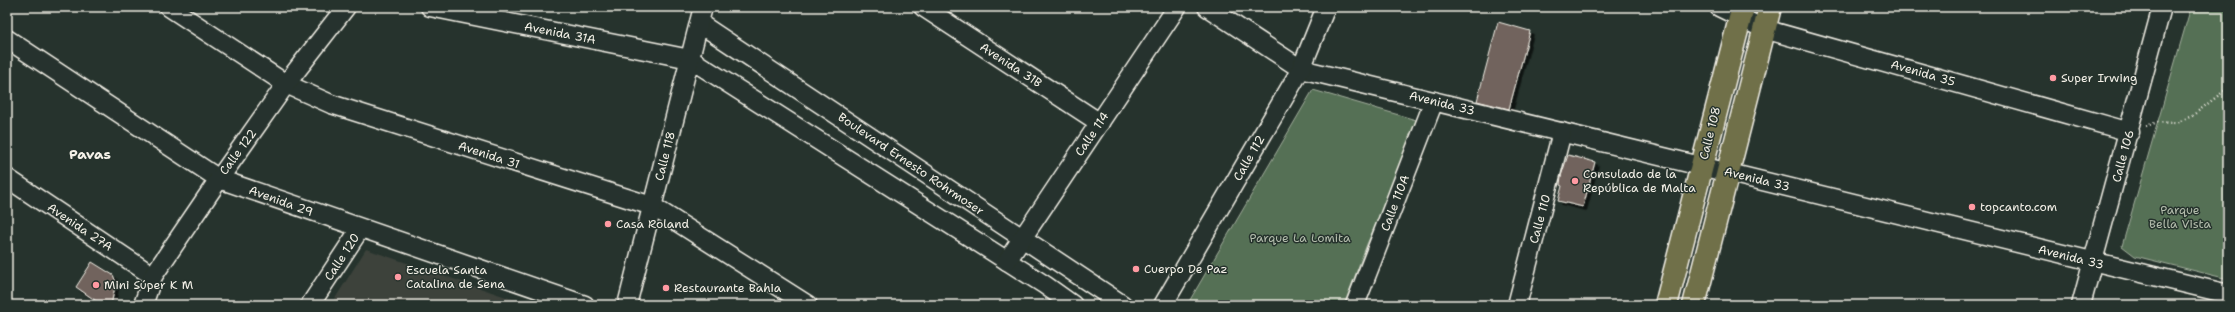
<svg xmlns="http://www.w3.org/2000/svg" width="2235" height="312" viewBox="0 0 2235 312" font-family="'Shantell Sans',sans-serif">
<defs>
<filter id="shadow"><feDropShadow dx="3.5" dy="3.5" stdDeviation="0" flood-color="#0009"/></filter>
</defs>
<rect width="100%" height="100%" fill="#26332d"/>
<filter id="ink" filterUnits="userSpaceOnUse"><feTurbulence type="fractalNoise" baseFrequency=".025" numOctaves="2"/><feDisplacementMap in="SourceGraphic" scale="8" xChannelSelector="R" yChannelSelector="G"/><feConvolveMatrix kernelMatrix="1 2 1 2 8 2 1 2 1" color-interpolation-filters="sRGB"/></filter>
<g filter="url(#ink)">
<!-- built -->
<polygon fill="#3c423b" points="366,249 530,305 331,305"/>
<!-- green -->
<g fill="#556f55" stroke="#a4b09e">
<polygon points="2191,7 2228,7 2228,279 2135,256 2122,246"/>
<polygon points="1313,90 1416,120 1419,127 1367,244 1344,305 1187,305"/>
</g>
<!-- building -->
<g fill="#71645d" stroke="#f4f1e8" filter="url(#shadow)">
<polygon points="1498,22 1530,31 1509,109 1477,101"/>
<polygon points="1568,155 1595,162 1583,207 1558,201 1562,186 1560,185 1561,176"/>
<polygon points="92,262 113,275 116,282 111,305 102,305 76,287"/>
</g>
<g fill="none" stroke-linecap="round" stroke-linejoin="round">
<!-- minor casing -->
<g stroke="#f4f1e8" stroke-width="21">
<g id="minor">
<polyline points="169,7 286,84 331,104 652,206 808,305"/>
<polyline points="430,7 690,59 1045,285 1073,305"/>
<polyline points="923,7 1100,123"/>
<polyline points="1207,7 1301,69 2228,294"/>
<polyline points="1719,7 1764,29 2130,132"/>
<polyline points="699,23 1123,305"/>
<polyline points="7,39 219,179 585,305"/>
<polyline points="7,178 153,276"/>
<polyline points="1007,261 1177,7"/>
<polyline points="143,305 153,276 219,179 286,84 346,7"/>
<polyline points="310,305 360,229"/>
<polyline points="627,305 703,7"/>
<polyline points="1163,305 1301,69 1326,7"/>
<polyline points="1355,305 1434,101"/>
<polyline points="1517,305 1562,132"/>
<polyline points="2081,305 2162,7"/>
</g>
</g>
<!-- major casing -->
<g stroke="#f4f1e8" stroke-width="25">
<g id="major">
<polyline points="1666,305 1743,7"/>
<polyline points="1694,305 1770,7"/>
</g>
</g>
<!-- path -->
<polyline stroke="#f4f1e8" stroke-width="2.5" stroke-dasharray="1 3" stroke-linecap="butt" points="2146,126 2158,122 2176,123 2192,116 2228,88"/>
<!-- minor -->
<use href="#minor" stroke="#26332d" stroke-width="18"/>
<!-- major -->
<use href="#major" stroke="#70704a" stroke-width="22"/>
</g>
</g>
<!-- markers -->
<g fill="#ff9aa2" stroke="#26332d" stroke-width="1.5">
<circle cx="2053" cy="78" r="4"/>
<circle cx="1575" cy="181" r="4"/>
<circle cx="1972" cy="207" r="4"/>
<circle cx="608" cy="224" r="4"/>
<circle cx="1136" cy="269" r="4"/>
<circle cx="398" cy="277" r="4"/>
<circle cx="96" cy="285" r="4"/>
<circle cx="666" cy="288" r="4"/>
</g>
<g text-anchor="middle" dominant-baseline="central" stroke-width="3" stroke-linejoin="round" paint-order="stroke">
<!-- street labels -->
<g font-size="12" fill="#f4f1e8" stroke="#26332d">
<text transform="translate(560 33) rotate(11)">Avenida 31A</text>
<text transform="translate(1011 65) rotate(33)">Avenida 31B</text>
<text transform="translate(1923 73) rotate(16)">Avenida 35</text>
<text transform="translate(1442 103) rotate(14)">Avenida 33</text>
<text transform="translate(1710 133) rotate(-76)">Calle 108</text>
<text transform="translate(1092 134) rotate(-56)">Calle 114</text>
<text transform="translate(238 152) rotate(-54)">Calle 122</text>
<text transform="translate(489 155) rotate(18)">Avenida 31</text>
<text transform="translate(665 156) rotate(-76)">Calle 118</text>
<text transform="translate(2123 156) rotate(-75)">Calle 106</text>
<text transform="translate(1249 158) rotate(-60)">Calle 112</text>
<text transform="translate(911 164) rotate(34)">Boulevard Ernesto Rohrmoser</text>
<text transform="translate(1757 179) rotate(14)">Avenida 33</text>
<text transform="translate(281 201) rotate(20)">Avenida 29</text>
<text transform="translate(1395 203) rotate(-69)">Calle 110A</text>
<text transform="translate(1540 219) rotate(-75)">Calle 110</text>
<text transform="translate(80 227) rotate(34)">Avenida 27A</text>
<text transform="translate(342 257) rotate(-57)">Calle 120</text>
<text transform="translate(2071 257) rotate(14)">Avenida 33</text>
</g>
<!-- poi labels -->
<g font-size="12" fill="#f4f1e8" stroke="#26332d" text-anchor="start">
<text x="2061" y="78">Super Irwing</text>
<text x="1583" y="174">Consulado de la<tspan x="1583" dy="14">República de Malta</tspan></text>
<text x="1980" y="207">topcanto.com</text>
<text x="616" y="224">Casa Roland</text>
<text x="1144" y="269">Cuerpo De Paz</text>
<text x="406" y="270">Escuela Santa<tspan x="406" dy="14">Catalina de Sena</tspan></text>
<text x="104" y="285">Mini Súper K M</text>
<text x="674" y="288">Restaurante Bahia</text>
</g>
<!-- park labels -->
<g font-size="12" fill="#b4bdad" stroke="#26332d">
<text x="2180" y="210">Parque<tspan x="2180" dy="14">Bella Vista</tspan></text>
<text x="1300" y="238">Parque La Lomita</text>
</g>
<!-- quarter labels -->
<g font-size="14" font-weight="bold" fill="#f4f1e8" stroke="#26332d">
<text x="90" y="154">Pavas</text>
</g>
</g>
<!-- margin -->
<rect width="2235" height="312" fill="none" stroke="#26332d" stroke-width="24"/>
<rect x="12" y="12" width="2211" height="288" fill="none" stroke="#f4f1e8" stroke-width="1.5" filter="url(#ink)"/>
</svg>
